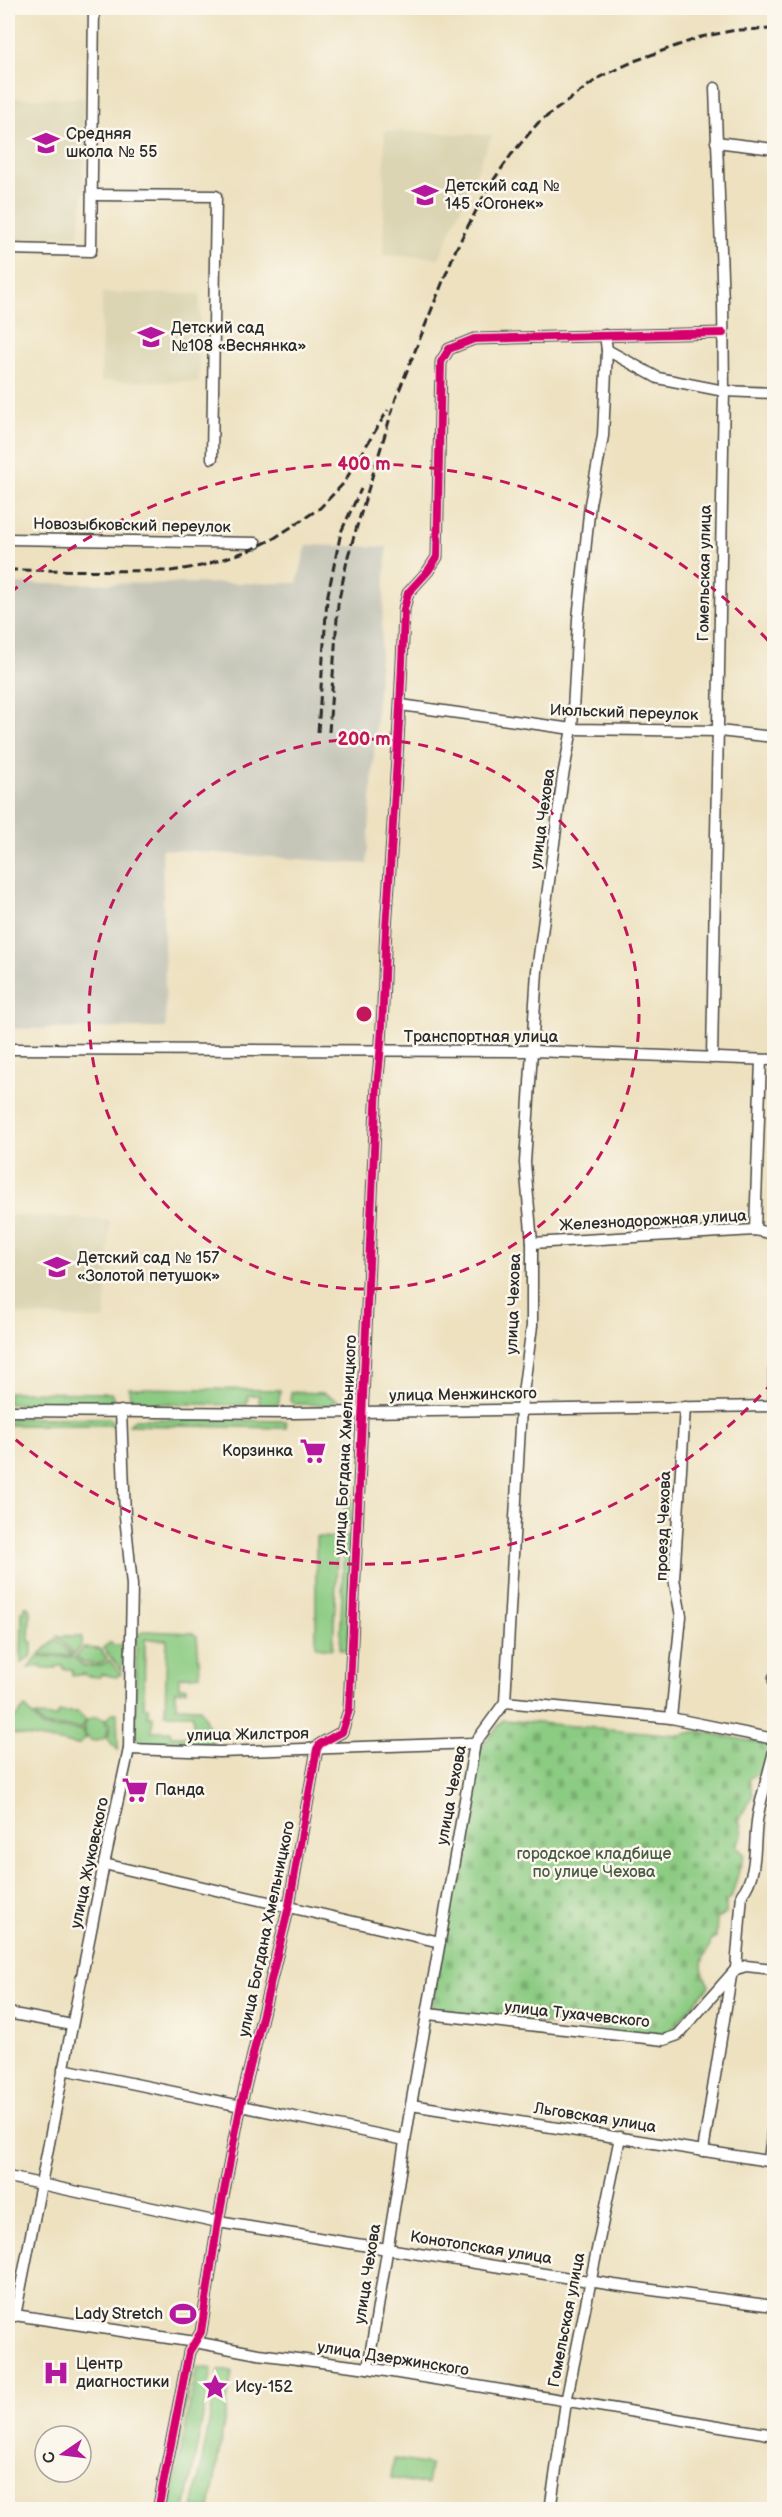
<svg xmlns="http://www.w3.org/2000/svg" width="782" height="2517" viewBox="0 0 782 2517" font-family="'Balsamiq Sans',sans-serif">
<defs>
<pattern id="cemetery-stones" width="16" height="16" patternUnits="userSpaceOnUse" patternTransform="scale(1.5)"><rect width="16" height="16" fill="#8bcb82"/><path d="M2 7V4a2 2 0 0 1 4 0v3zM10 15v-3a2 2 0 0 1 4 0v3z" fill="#78ae70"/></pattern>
</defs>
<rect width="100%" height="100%" fill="#fbf7ec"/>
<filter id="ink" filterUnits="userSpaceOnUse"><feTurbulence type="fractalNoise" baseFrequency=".0167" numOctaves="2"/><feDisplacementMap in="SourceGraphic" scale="12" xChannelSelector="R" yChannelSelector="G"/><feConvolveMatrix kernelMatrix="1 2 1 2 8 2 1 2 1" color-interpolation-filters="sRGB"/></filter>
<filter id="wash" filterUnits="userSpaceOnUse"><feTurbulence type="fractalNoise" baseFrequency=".008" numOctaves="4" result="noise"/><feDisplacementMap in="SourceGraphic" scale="24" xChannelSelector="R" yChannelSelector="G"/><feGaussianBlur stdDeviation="1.35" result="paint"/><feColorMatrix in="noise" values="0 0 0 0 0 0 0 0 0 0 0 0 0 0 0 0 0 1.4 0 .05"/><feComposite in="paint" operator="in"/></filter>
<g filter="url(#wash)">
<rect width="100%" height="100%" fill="#ede1c0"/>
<!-- built -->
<g fill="#dbd5b4">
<polygon points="8,98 85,98 84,188 79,235 40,236 39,244 8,244"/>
<polygon points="385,131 492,135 439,258 383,255"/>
<polygon points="102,293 200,294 199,382 101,381"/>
<polygon points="8,1215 110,1220 105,1320 8,1314"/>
<polygon points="8,2065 18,2067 10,2107 8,2107"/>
</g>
<!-- industrial -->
<polygon fill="#c5c5b8" points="307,545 387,547 367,864 162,849 166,1028 8,1029 8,596 17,584 297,583"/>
<!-- green -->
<g fill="#8bcb82" stroke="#5b7b56" stroke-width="1.5" fill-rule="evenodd">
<polygon points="129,1388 280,1390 279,1402 276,1405 259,1405 259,1395 248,1395 247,1405 134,1403 130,1398"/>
<polygon points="8,1392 111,1393 114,1399 111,1404 8,1404"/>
<polygon points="291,1392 323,1393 337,1400 331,1405 294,1404 290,1401"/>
<polygon points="8,1418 109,1418 117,1425 8,1425"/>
<polygon points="135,1419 286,1421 286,1428 129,1425"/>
<polygon points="352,1437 351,1524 344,1528 348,1439"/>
<polygon points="344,1535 348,1535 352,1542 348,1650 340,1650"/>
<polygon points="316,1537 338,1538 333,1649 316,1647"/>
<polygon points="25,1606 28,1606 30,1611 29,1641 32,1642 32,1655 21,1663 22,1611 25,1611"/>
<path d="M145,1631L192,1633L197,1636L200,1675L179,1677V1687H186V1690L176,1691V1707L200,1708L205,1718L213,1745L142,1744L136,1740V1638L139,1634ZM145,1639L167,1640L165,1714H193V1736H171L170,1731H152L153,1716H148V1707H144Z"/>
<polygon points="57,1636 82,1636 82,1644 74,1654"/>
<polygon points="56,1639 72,1655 39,1655"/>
<polygon points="111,1642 113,1645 123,1645 122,1671 103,1648"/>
<polygon points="83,1648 100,1649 107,1658 100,1664 83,1663 76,1656"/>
<polygon points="37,1657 74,1657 83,1666 101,1666 109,1660 121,1674 116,1677 101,1674 100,1677 86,1676 85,1674 72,1676 72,1669 63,1669 63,1666 57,1666 56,1668 41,1668 41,1666 28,1668"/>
<polygon points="25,1707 43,1728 82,1730 86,1738 78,1745 8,1733 8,1725"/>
<polygon points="59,1712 78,1712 86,1720 82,1728 44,1726 35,1716 57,1717"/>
<polygon points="113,1713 117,1713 118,1750 106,1738 109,1735 110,1724 105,1720"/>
<circle cx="96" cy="1729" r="12"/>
<polygon points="190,2366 193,2366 166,2509 163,2510"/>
<polygon points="197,2367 212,2369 185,2509 170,2509"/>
<polygon points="219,2370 232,2372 210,2509 193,2509"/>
<polygon points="394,2459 430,2465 427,2485 391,2478"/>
</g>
<!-- cemetery -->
<path fill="url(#cemetery-stones)" stroke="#5b7b56" stroke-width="1.5" d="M503,1720L679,1735L699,1731L771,1745L765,1768L749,1779L753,1795L739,1819L742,1835L736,1846L744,1854L731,1898L726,1900V1914L717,1918L716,1937L711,1940C710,1949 708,1950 704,1957C699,1967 705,1977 709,1986L666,2036L431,2011L479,1750Z"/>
</g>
<g filter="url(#ink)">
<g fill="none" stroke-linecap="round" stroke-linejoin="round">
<!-- minor casing -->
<g stroke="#484641" stroke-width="13">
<g id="minor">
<polyline points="716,142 774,149"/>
<polyline points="92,195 216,196 212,458"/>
<polyline points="8,249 91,251 94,8"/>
<polyline points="607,350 658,378 724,391 774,393"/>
<polyline points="8,539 256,543"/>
<polyline points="401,705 572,729 719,731 774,737"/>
<polyline points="8,1049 533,1051 774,1060"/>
<polyline points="712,1058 724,391 723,304 715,88"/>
<polyline points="755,1230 761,1060"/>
<polyline points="532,1243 755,1230 774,1234"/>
<polyline points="774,1406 774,1370"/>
<polyline points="8,1411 293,1413 774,1406"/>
<polyline points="774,1677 774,1682"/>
<polyline points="505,1702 671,1718 774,1739"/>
<polyline points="671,1718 681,1616 674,1579 685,1407"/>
<polyline points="129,1749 219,1752 475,1743"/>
<polyline points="104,1864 440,1942"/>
<path d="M736,1969L742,1894C759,1873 753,1840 758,1815C762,1794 769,1772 774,1751"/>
<polyline points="8,2013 72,2025"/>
<polyline points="428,2014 664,2040 678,2035 736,1969 746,1966 774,1969"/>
<polyline points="63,2069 405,2140"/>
<polyline points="411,2105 774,2162"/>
<polyline points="703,2151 731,1976"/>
<polyline points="769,2161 774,2114"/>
<polyline points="8,2177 218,2222 614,2285 774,2306"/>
<polyline points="8,2314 195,2342 258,2354 368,2368 774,2435"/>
<polyline points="15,2316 104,1864 129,1749 132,1585 125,1516 121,1411"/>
<polyline points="368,2368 411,2105 475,1743 505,1702 521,1408 532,1326 532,1243 525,1163 537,971 563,776 572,729 578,619 590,504 603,436 607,350 605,335"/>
<path d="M158,2510L189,2352L201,2332L218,2222L241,2104L289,1906L317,1749L320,1744L342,1732L349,1710L377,1084C384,1033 383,981 386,929C393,822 401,716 404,609L408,593L428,571L437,557L441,362L449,349L474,339L723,333"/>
<polyline points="550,2510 566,2402 620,2137"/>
</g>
</g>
<!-- minor -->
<use href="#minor" stroke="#fff" stroke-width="10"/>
<!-- rail -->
<g stroke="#2b2b2b" stroke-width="3" stroke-dasharray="9 4.5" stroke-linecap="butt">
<polyline points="8,570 171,571 201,566 248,551 273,539 320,508 343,484 388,410"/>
<polyline points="318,732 327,599 341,532 361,489"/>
<polyline points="329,732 338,604 348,556 396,398 456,249 488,188 511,155 538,123 600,77 637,60 701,37 736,30 774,29"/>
</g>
<!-- cycleway casing -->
<g stroke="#fbf7ec" stroke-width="11">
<path id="cycleway" d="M158,2510L189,2352L201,2332L218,2222L241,2104L289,1906L317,1749L320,1744L342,1732L349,1710L377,1084C384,1033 383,981 386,929C393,822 401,716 404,609L408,593L428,571L437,557L441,362L449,349L474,339L723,333"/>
</g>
<!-- cycleway -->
<use href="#cycleway" stroke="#d6006c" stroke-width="8"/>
</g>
</g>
<!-- distance rings -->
<g fill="none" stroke="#c2185b" stroke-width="3" stroke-dasharray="10 8">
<circle cx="364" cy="1014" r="275"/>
<path d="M773 1382A550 550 0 0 1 10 1435M10 593A550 550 0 0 1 773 646"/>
</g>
<!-- icons -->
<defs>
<g id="school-bare" transform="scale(2.07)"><path d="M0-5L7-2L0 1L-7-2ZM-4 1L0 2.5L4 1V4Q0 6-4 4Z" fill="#b5179e" stroke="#fbf7ec" stroke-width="2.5" paint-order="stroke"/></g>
<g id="supermarket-bare" transform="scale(2.07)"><path d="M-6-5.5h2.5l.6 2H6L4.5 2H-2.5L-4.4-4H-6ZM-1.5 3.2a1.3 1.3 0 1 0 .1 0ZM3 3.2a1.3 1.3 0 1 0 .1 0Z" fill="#b5179e" stroke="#fbf7ec" stroke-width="2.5" paint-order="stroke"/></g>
<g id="stadium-bare" transform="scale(2.07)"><path d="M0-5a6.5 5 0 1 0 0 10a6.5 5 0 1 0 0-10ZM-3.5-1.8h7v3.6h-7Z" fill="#b5179e" stroke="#fbf7ec" stroke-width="2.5" paint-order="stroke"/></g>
<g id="hospital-bare" transform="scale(2.07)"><path d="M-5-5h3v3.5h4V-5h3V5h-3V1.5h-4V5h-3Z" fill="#b5179e" stroke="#fbf7ec" stroke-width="2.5" paint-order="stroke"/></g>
<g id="sight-bare" transform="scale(2.07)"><path d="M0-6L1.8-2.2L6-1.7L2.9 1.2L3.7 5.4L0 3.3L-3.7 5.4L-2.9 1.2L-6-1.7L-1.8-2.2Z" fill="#b5179e" stroke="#fbf7ec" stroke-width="2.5" paint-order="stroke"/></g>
</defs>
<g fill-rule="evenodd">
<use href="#school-bare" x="46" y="143"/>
<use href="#school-bare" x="425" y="195"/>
<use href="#school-bare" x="151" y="337"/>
<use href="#school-bare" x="57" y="1267"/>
<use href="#supermarket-bare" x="313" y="1451"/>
<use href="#supermarket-bare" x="135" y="1790"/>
<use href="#stadium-bare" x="183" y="2314"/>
<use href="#hospital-bare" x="56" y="2373"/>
<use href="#sight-bare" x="215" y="2387"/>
</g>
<g text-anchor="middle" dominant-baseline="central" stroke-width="5" stroke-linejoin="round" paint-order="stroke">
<!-- poi labels -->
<g font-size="16" fill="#2b2b2b" stroke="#fbf7ec" text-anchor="start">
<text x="66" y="134">Средняя<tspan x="66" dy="18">школа № 55</tspan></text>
<text x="445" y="186">Детский сад №<tspan x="445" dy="18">145 «Огонек»</tspan></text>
<text x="171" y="328">Детский сад<tspan x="171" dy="18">№108 «Веснянка»</tspan></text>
<text x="77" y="1258">Детский сад № 157<tspan x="77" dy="18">«Золотой петушок»</tspan></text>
<text x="293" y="1451" text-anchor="end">Корзинка</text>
<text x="155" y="1790">Панда</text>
<text x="163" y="2314" text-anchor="end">Lady Stretch</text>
<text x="76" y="2364">Центр<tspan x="76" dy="18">диагностики</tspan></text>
<text x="235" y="2387">Ису-152</text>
</g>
<!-- street labels -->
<g font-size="16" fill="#2b2b2b" stroke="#fbf7ec">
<text transform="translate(132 526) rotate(1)">Новозыбковский переулок</text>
<text transform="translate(705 573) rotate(-89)">Гомельская улица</text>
<text transform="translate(624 713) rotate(2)">Июльский переулок</text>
<text transform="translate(543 819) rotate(-82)">улица Чехова</text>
<text x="481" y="1037">Транспортная улица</text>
<text transform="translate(653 1221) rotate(-3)">Железнодорожная улица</text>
<text transform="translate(514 1304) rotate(-88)">улица Чехова</text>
<text transform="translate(463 1395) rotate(-1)">улица Менжинского</text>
<text transform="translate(346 1445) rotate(-87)">улица Богдана Хмельницкого</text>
<text transform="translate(664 1526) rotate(-88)">проезд Чехова</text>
<text transform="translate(248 1735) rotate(-1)">улица Жилстроя</text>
<text transform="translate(452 1795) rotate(-79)">улица Чехова</text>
<text transform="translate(90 1863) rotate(-78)">улица Жуковского</text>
<text transform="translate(267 1929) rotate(-78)">улица Богдана Хмельницкого</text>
<text transform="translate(577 2015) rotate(6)">улица Тухачевского</text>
<text transform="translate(595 2118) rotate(9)">Льговская улица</text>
<text transform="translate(481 2248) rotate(9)">Конотопская улица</text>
<text transform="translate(368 2274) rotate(-81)">улица Чехова</text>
<text transform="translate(567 2320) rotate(-79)">Гомельская улица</text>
<text transform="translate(393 2359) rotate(9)">улица Дзержинского</text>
</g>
<!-- park labels -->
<g font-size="16" fill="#485b45" stroke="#fbf7ec">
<text x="594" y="1854">городское кладбище<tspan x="594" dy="18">по улице Чехова</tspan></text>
</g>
</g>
<circle cx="364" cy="1014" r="9" fill="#c2185b" stroke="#fbf7ec" stroke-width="3"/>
<g font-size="18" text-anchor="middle" font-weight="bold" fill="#c2185b" stroke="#fbf7ec" stroke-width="5" stroke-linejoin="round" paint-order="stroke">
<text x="364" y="470">400 m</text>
<text x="364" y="745">200 m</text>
</g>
<!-- margin -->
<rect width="782" height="2517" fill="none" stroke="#fbf7ec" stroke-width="30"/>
<!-- north arrow -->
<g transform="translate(63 2454) rotate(256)"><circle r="28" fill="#fbf7ec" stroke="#a8a59f" stroke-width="1.5"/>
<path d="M0-4.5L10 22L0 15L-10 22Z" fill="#b5179e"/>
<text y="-9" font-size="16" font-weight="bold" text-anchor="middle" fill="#2b2b2b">С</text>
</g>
</svg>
